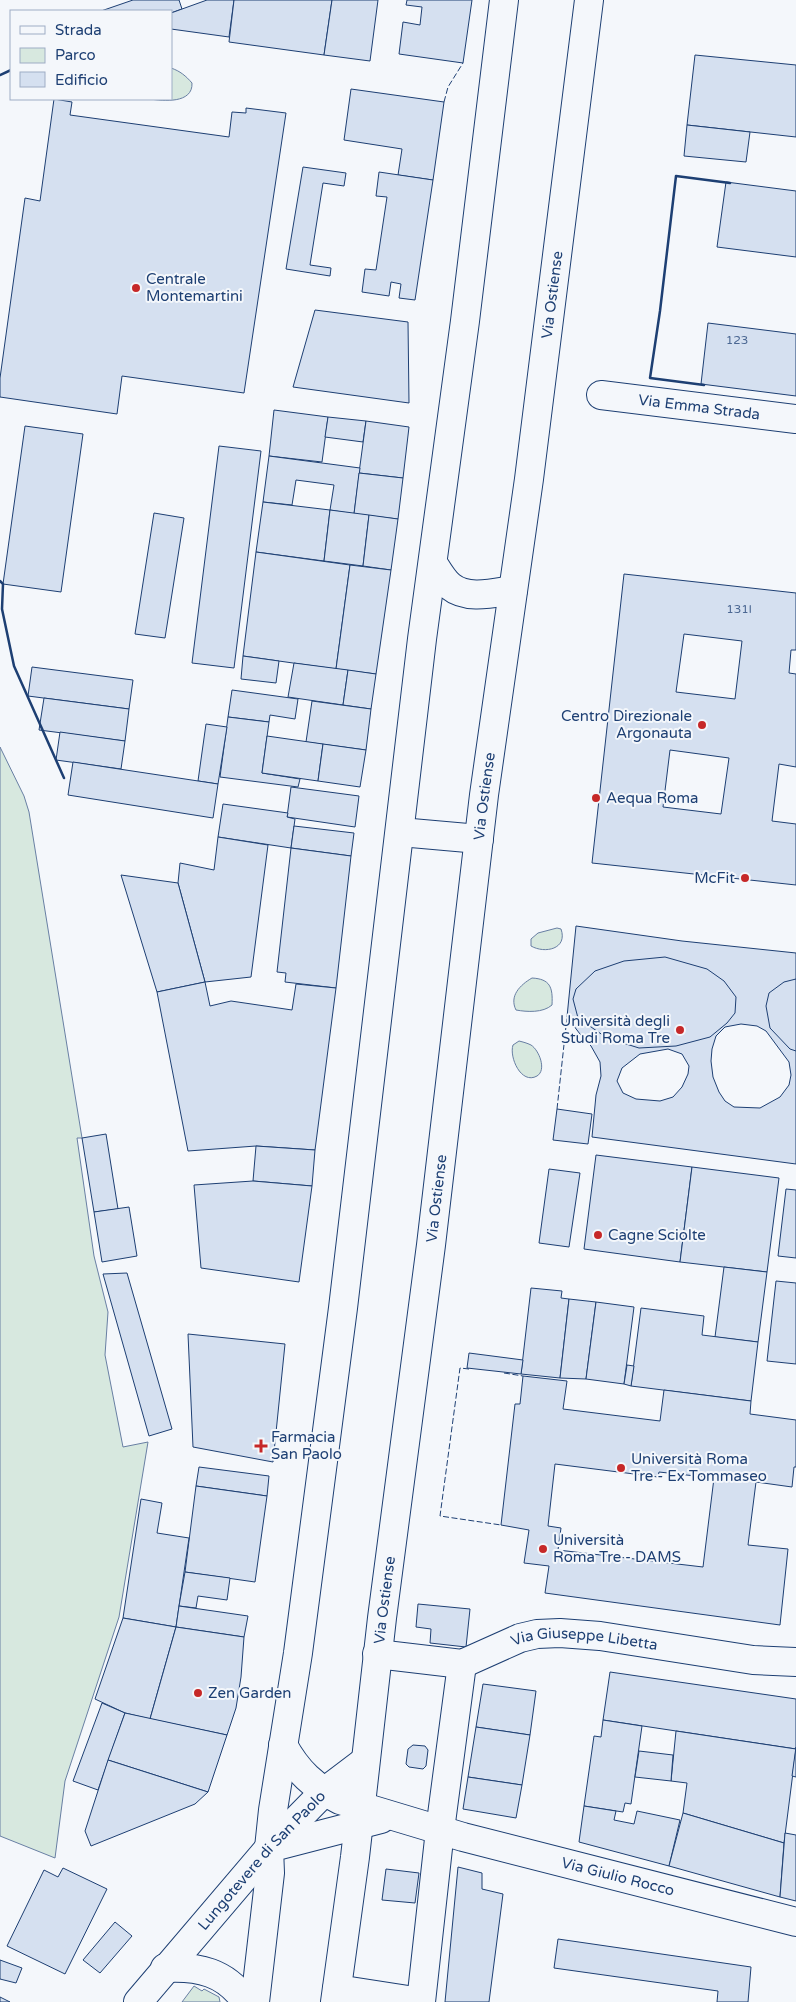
<svg xmlns="http://www.w3.org/2000/svg" width="796" height="2002" viewBox="0 0 796 2002" font-family="'Varela Round',sans-serif">
<rect width="100%" height="100%" fill="#f4f7fb"/>
<!-- green -->
<g fill="#d7e8df" stroke="#687fa3">
<path d="M171,68C180,71 186,76 192,83C193,104 163,101 150,99H171Z"/>
<polygon points="0,747 24,796 29,812 82,1138 77,1138 94,1256 108,1312 105,1355 123,1447 148,1442 119,1617 65,1781 55,1858 0,1836"/>
<path d="M557,928L561,929C568,949 545,954 531,946V939L538,933Z"/>
<path d="M532,978C550,979 553,987 552,1005C543,1013 527,1012 516,1010C509,996 520,985 532,978Z"/>
<path d="M519,1041C523,1042 527,1043 531,1045C539,1050 547,1070 537,1076C521,1085 509,1057 513,1045Z"/>
<polygon points="194,1986 202,1991 204,1989 219,1997 220,2002 182,2002"/>
</g>
<!-- building -->
<g fill="#d5e0f0" stroke="#1d3f73" fill-rule="evenodd">
<polygon points="133,0 179,0 182,9 171,13 171,11 101,11"/>
<polygon points="207,0 234,0 229,37 171,29 171,13"/>
<polygon points="234,0 332,0 324,55 229,42"/>
<polygon points="332,0 378,0 370,61 324,55"/>
<polygon points="407,0 472,0 463,63 399,54 403,22 420,25 422,7 406,5"/>
<polygon points="695,55 796,65 796,137 687,125"/>
<polygon points="351,89 444,102 433,180 398,175 402,149 344,140"/>
<polygon points="54,99 72,102 70,115 229,137 232,112 246,113 246,108 286,113 244,393 122,376 117,414 0,397 0,378 25,198 40,201"/>
<polygon points="687,125 750,132 746,162 684,156"/>
<polygon points="303,167 346,173 344,186 323,183 310,265 331,268 330,276 286,269"/>
<polygon points="379,172 433,180 415,300 399,298 401,284 391,282 389,296 362,292 365,269 376,270 387,197 376,196"/>
<polygon points="726,182 796,191 796,257 717,247"/>
<polygon points="315,310 408,322 409,403 293,387"/>
<polygon points="708,323 796,334 796,396 701,384"/>
<polygon points="274,410 328,417 322,462 269,456"/>
<polygon points="328,417 366,421 363,442 325,437"/>
<polygon points="366,421 409,427 403,478 359,473"/>
<polygon points="25,426 83,434 61,592 3,584"/>
<polygon points="219,446 261,451 234,668 192,663"/>
<polygon points="269,456 360,468 354,514 330,510 334,485 296,480 292,505 263,502"/>
<polygon points="359,473 403,478 398,519 354,514"/>
<polygon points="263,502 330,510 324,561 256,552"/>
<polygon points="330,510 369,515 363,566 324,561"/>
<polygon points="154,513 184,518 165,638 135,634"/>
<polygon points="369,515 398,519 391,570 363,566"/>
<polygon points="256,552 350,565 336,669 243,656"/>
<polygon points="350,565 391,570 376,674 336,669"/>
<path d="M624,574L796,593V650H791L789,673L796,674V767L779,764L772,821L796,824V885L592,863ZM684,634L742,641L735,699L676,692ZM670,750L729,758L721,814L663,807Z"/>
<polygon points="243,656 279,661 276,683 241,679"/>
<polygon points="294,663 348,670 343,705 288,697"/>
<polygon points="32,667 133,680 129,709 28,696"/>
<polygon points="348,670 376,674 371,709 343,705"/>
<polygon points="232,690 298,699 295,719 270,715 269,722 228,717"/>
<polygon points="44,698 129,709 125,741 39,730"/>
<polygon points="312,701 371,709 366,750 306,742"/>
<polygon points="228,717 269,722 262,773 300,779 298,787 220,777"/>
<polygon points="206,724 227,727 218,784 198,781"/>
<polygon points="60,732 125,741 121,769 56,760"/>
<polygon points="267,736 323,744 318,781 262,773"/>
<polygon points="323,744 366,750 360,787 318,781"/>
<polygon points="73,762 218,784 213,818 68,795"/>
<polygon points="291,787 359,796 355,827 287,817"/>
<polygon points="223,804 288,813 287,817 295,819 291,848 218,837"/>
<polygon points="294,826 354,833 351,856 291,848"/>
<polygon points="218,837 268,845 251,977 205,982 178,883 180,863 214,870"/>
<polygon points="291,848 351,856 336,988 285,982 286,973 277,972"/>
<polygon points="121,875 178,883 205,982 157,992"/>
<path d="M576,926L682,941L796,953V1164L592,1137L596,1095L601,1076L600,1062L591,1046L580,1034L567,1017ZM741,1024L757,1026L766,1031L789,1062L791,1075L789,1085L780,1097L760,1108L734,1107L725,1101L719,1092L713,1077L711,1061L712,1049L716,1036L725,1027ZM668,1049L682,1054L689,1066L688,1074L682,1087L673,1097L660,1101L636,1099L623,1093L617,1081L622,1068L640,1054Z"/>
<polygon points="665,957 707,969 724,981 736,997 735,1013 727,1023 710,1037 676,1046 639,1048 607,1038 578,1018 573,999 576,989 595,971 624,961"/>
<polygon points="796,979 796,1051 790,1049 770,1028 766,1006 769,993 784,982"/>
<polygon points="205,982 210,1006 231,1001 292,1010 296,984 336,988 315,1150 256,1146 188,1151 157,992"/>
<polygon points="557,1109 592,1114 588,1144 553,1140"/>
<polygon points="106,1134 118,1209 94,1212 82,1138"/>
<polygon points="256,1146 315,1150 312,1186 253,1181"/>
<polygon points="596,1155 692,1167 680,1262 584,1249"/>
<polygon points="692,1167 779,1178 767,1272 680,1262"/>
<polygon points="549,1169 580,1173 569,1247 539,1243"/>
<polygon points="253,1181 312,1186 299,1282 201,1268 194,1185"/>
<polygon points="786,1189 796,1190 796,1258 778,1256"/>
<polygon points="129,1207 137,1256 102,1262 94,1212"/>
<polygon points="724,1267 767,1272 758,1342 715,1337"/>
<polygon points="127,1273 172,1429 149,1436 103,1274"/>
<polygon points="776,1281 796,1283 796,1364 767,1361"/>
<polygon points="531,1288 562,1291 561,1298 569,1299 560,1378 521,1374"/>
<polygon points="569,1299 596,1302 586,1379 560,1378"/>
<polygon points="596,1302 634,1307 624,1384 586,1379"/>
<polygon points="641,1308 704,1316 702,1335 758,1342 751,1401 631,1386"/>
<polygon points="188,1334 285,1344 273,1462 193,1447"/>
<polygon points="469,1353 523,1360 521,1374 467,1368"/>
<polygon points="627,1365 634,1366 631,1386 624,1384"/>
<path d="M523,1376L567,1381L563,1409L660,1421L664,1390L751,1401L750,1414L796,1420V1467H794L792,1487L756,1482L748,1545L788,1549L780,1625L545,1593L549,1566L524,1563L529,1530L501,1525L515,1404H520ZM555,1464L658,1477L659,1472L714,1478L703,1567L558,1550L561,1528L548,1526Z"/>
<polygon points="199,1467 269,1476 267,1496 196,1486"/>
<polygon points="196,1486 267,1496 255,1582 185,1572"/>
<polygon points="141,1499 162,1503 157,1533 189,1538 176,1627 123,1618"/>
<polygon points="185,1572 230,1578 227,1600 198,1596 196,1608 179,1606"/>
<polygon points="418,1604 470,1609 466,1647 430,1643 431,1629 416,1627"/>
<polygon points="179,1606 248,1616 244,1637 176,1627"/>
<polygon points="123,1618 176,1627 150,1719 125,1713 95,1699"/>
<polygon points="176,1627 244,1637 241,1677 236,1708 227,1735 150,1719"/>
<polygon points="610,1672 796,1699 796,1749 603,1720"/>
<polygon points="483,1684 536,1691 530,1735 476,1727"/>
<polygon points="102,1703 125,1713 98,1790 73,1781"/>
<polygon points="125,1713 227,1735 208,1792 108,1760"/>
<polygon points="603,1720 642,1726 631,1804 625,1803 623,1812 584,1806 594,1736 601,1737"/>
<polygon points="476,1727 530,1735 522,1785 468,1777"/>
<polygon points="676,1731 796,1749 784,1843 683,1813 687,1783 671,1781"/>
<polygon points="413,1745 425,1746 428,1750 426,1766 423,1769 409,1767 406,1764 408,1749"/>
<polygon points="796,1747 796,1777 792,1776"/>
<polygon points="639,1751 673,1755 671,1781 635,1777"/>
<polygon points="108,1760 208,1792 195,1804 91,1846 85,1831"/>
<polygon points="468,1777 522,1785 516,1818 463,1809"/>
<polygon points="584,1806 616,1811 614,1820 634,1824 637,1811 680,1820 669,1866 579,1842"/>
<polygon points="683,1813 784,1843 780,1897 669,1866"/>
<polygon points="785,1833 796,1835 796,1901 780,1897"/>
<polygon points="458,1867 482,1873 482,1889 503,1894 489,2002 445,2002"/>
<polygon points="63,1868 107,1889 65,1974 7,1946 44,1870 58,1877"/>
<polygon points="386,1869 419,1873 415,1903 382,1900"/>
<polygon points="115,1922 132,1936 100,1973 83,1960"/>
<polygon points="558,1939 751,1967 748,2002 717,2002 718,1991 554,1968"/>
<polygon points="0,1960 22,1968 16,1983 0,1979"/>
<polygon points="0,1997 10,2002 0,2002"/>
</g>
<g fill="none" stroke-linecap="round" stroke-linejoin="round">
<!-- minor casing -->
<g stroke="#1d3f73" stroke-width="30">
<g id="minor">
<path id="s1" d="M601,395L796,419"/>
<path d="M433,563C438,571 443,580 450,586C467,600 493,593 513,590"/>
<polyline points="400,832 479,839"/>
<path id="s2" d="M377,1654L462,1664L520,1638L537,1634L560,1633L600,1636L753,1660L796,1662"/>
<path id="s3" d="M283,1745C297,1771 314,1787 340,1800L463,1837L796,1922"/>
<path d="M165,1968C198,1966 226,1972 246,2002"/>
<polyline points="337,1989 421,2002"/>
<polyline points="255,2002 270,1873 269,1848 381,1819"/>
<polyline points="421,2002 440,1830 462,1664"/>
</g>
</g>
<!-- major casing -->
<g stroke="#1d3f73" stroke-width="30">
<g id="major">
<polyline points="269,1848 273,1810 298,1653 343,1308 422,639 465,321 504,0"/>
<path id="s4" d="M138,2002L269,1848L324,1792L365,1761"/>
<path id="s5" d="M335,2002L355,1857L382,1618L431,1245L484,795L529,479L589,0"/>
</g>
</g>
<!-- minor -->
<use href="#minor" stroke="#f4f7fb" stroke-width="28"/>
<!-- major -->
<use href="#major" stroke="#f4f7fb" stroke-width="28"/>
<!-- fence -->
<g stroke="#1d3f73" stroke-width="1" stroke-dasharray="6 2.5" stroke-linecap="butt">
<polyline points="444,102 448,87 463,63"/>
<polyline points="557,1109 567,1017"/>
<polyline points="469,1369 460,1368 440,1516 501,1525"/>
<polyline points="504,1373 523,1376"/>
</g>
<!-- wall -->
<g stroke="#1d3f73" stroke-width="2.5">
<polyline points="0,75 11,70"/>
<polyline points="704,385 650,378 660,311 676,176 730,183"/>
<polyline points="0,581 3,584 2,609 14,666 64,778"/>
</g>
</g>
<!-- markers -->
<g fill="#c62828" stroke="#f4f7fb" stroke-width="2">
<circle cx="136" cy="288" r="5"/>
<circle cx="702" cy="725" r="5"/>
<circle cx="596" cy="798" r="5"/>
<circle cx="745" cy="878" r="5"/>
<circle cx="680" cy="1030" r="5"/>
<circle cx="598" cy="1235" r="5"/>
<path d="M258.5 1438.5h5v5h5v5h-5v5h-5v-5h-5v-5h5z"/>
<circle cx="621" cy="1468" r="5"/>
<circle cx="543" cy="1549" r="5"/>
<circle cx="198" cy="1693" r="5"/>
</g>
<g text-anchor="middle" dominant-baseline="central" stroke-width="4" stroke-linejoin="round" paint-order="stroke">
<!-- number labels -->
<g font-size="12" fill="#4b6792">
<text x="737" y="340">123</text>
<text x="739" y="609">131l</text>
</g>
<!-- poi labels -->
<g font-size="15" fill="#1d3f73" stroke="#f4f7fb" text-anchor="start">
<text x="146" y="279">Centrale<tspan x="146" dy="17">Montemartini</tspan></text>
<text x="692" y="716" text-anchor="end">Centro Direzionale<tspan x="692" dy="17">Argonauta</tspan></text>
<text x="606" y="798">Aequa Roma</text>
<text x="735" y="878" text-anchor="end">McFit</text>
<text x="670" y="1021" text-anchor="end">Università degli<tspan x="670" dy="17">Studi Roma Tre</tspan></text>
<text x="608" y="1235">Cagne Sciolte</text>
<text x="271" y="1437">Farmacia<tspan x="271" dy="17">San Paolo</tspan></text>
<text x="631" y="1459">Università Roma<tspan x="631" dy="17">Tre - Ex Tommaseo</tspan></text>
<text x="553" y="1540">Università<tspan x="553" dy="17">Roma Tre - DAMS</tspan></text>
<text x="208" y="1693">Zen Garden</text>
</g>
<!-- street labels -->
<g font-size="15" fill="#1d3f73" stroke="#f4f7fb">
<text stroke="none"><textPath href="#s5" startOffset="1721">Via Ostiense</textPath></text>
<text stroke="none"><textPath href="#s1" startOffset="99">Via Emma Strada</textPath></text>
<text stroke="none"><textPath href="#s5" startOffset="1215">Via Ostiense</textPath></text>
<text stroke="none"><textPath href="#s5" startOffset="810">Via Ostiense</textPath></text>
<text stroke="none"><textPath href="#s5" startOffset="405">Via Ostiense</textPath></text>
<text stroke="none"><textPath href="#s2" startOffset="214">Via Giuseppe Libetta</textPath></text>
<text stroke="none"><textPath href="#s4" startOffset="188">Lungotevere di San Paolo</textPath></text>
<text stroke="none"><textPath href="#s3" startOffset="369">Via Giulio Rocco</textPath></text>
</g>
</g>
<!-- legend -->
<rect x="10" y="10" width="162" height="90" fill="#f4f7fb" stroke="#9eadc5"/>
<rect x="20" y="26" width="25" height="8" fill="#f4f7fb" stroke="#9eadc5"/>
<text x="55" y="35" font-size="15" fill="#1d3f73">Strada</text>
<rect x="20" y="48" width="25" height="15" fill="#d7e8df" stroke="#9eadc5"/>
<text x="55" y="60" font-size="15" fill="#1d3f73">Parco</text>
<rect x="20" y="72" width="25" height="15" fill="#d5e0f0" stroke="#9eadc5"/>
<text x="55" y="85" font-size="15" fill="#1d3f73">Edificio</text>
</svg>
